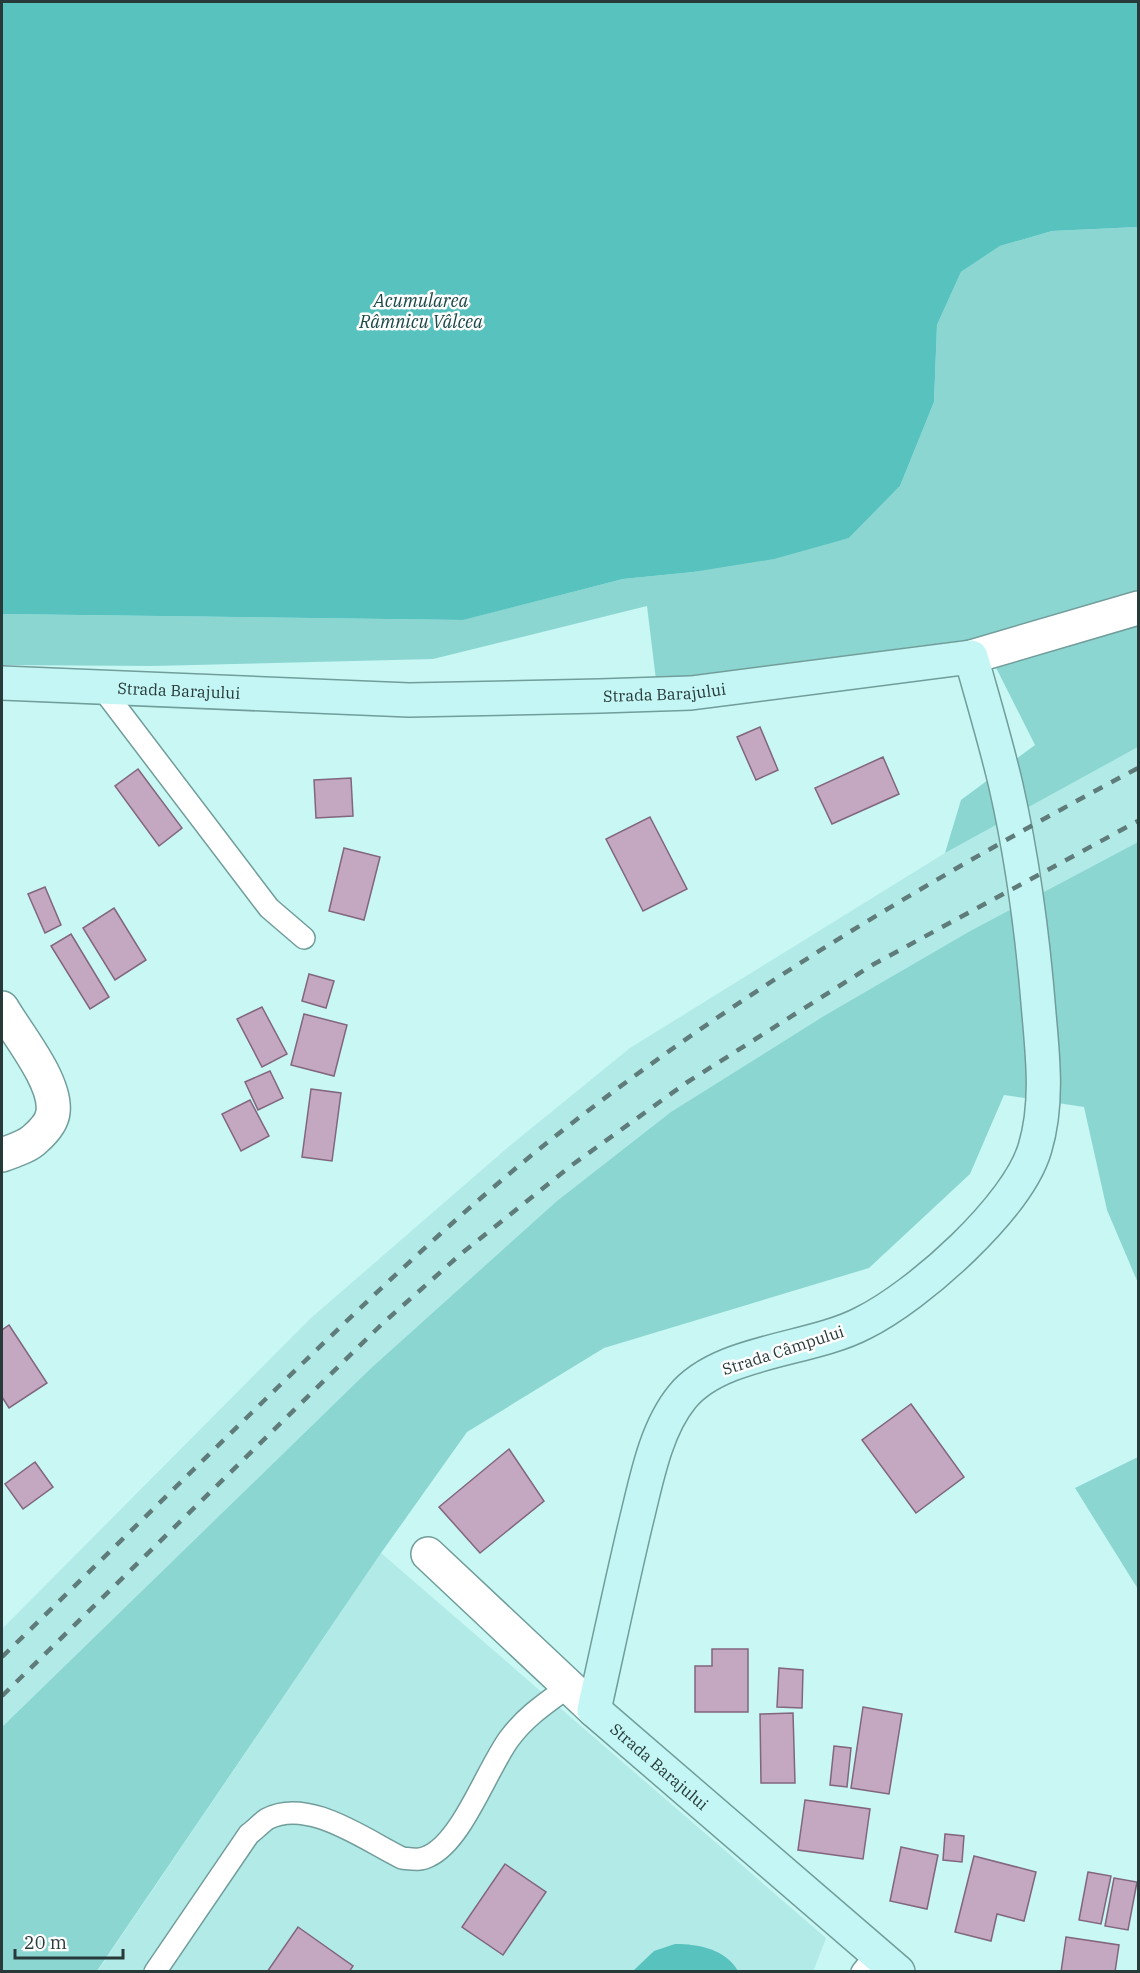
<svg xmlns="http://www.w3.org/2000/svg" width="1140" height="1973" viewBox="0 0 1140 1973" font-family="'IBM Plex Serif',serif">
<rect width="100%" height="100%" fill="#c8f7f4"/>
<!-- built -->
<g fill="#b2eae7">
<polygon points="1138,747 1138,842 972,930 368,1371 2,1727 2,1629 311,1318 506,1149 630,1048 945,853"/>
<polygon points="381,1553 826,1938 813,1972 97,1972"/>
</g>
<!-- green -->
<g fill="#8cd6d2">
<polygon points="1138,227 1138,747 945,853 961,800 1035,745 981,638 656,680 647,606 433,659 152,666 2,665 2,614 462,620 623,579 693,572 849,538 900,486 934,402 937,325 961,272 1000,246 1052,231"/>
<polygon points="1138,842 1138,1283 1107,1210 1084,1107 1004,1095 970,1174 869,1268 604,1348 467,1432 381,1553 97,1971 2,1972 2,1727 368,1371 557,1201 671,1112 824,1016 972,930"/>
<polygon points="1138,1457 1138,1589 1075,1488"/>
</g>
<!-- water -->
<g fill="#58c2be">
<polygon points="2,2 1138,2 1138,227 1052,231 1000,246 961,272 937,325 934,402 900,486 849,538 774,559 693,572 623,579 463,620 2,614"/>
<path d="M675,1944C699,1944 725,1949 738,1971H633L654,1951Z"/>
</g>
<!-- building -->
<g fill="#c4a7c0" stroke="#81667e" stroke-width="1.5">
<polygon points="760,727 778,770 756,780 737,737"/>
<polygon points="883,757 899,794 832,824 815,788"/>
<polygon points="138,769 182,828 159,846 115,786"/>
<polygon points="351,778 353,816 316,818 314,780"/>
<polygon points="650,817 687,889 643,911 606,839"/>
<polygon points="344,848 380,857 364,920 329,911"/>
<polygon points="45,887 61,925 45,933 28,894"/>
<polygon points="114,908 146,960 115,980 83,928"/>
<polygon points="71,934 109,997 90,1009 51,946"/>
<polygon points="309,974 334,981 326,1008 302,1001"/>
<polygon points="262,1007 287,1054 262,1067 237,1019"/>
<polygon points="304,1014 347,1025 334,1076 291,1065"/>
<polygon points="270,1071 283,1098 258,1110 245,1082"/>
<polygon points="311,1089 341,1093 332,1161 302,1157"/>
<polygon points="250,1100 269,1136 241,1151 222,1114"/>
<polygon points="9,1325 47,1383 9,1408 2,1397 2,1330"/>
<polygon points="911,1404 964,1477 916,1513 862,1440"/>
<polygon points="509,1449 544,1501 480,1553 439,1507"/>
<polygon points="35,1462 53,1487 23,1509 5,1484"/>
<polygon points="712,1649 748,1649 748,1712 695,1712 695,1666 712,1666"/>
<polygon points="779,1668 803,1670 802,1708 777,1707"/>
<polygon points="863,1707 902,1714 889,1794 851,1788"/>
<polygon points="793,1713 795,1783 761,1783 760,1714"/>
<polygon points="834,1746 851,1748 847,1787 830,1785"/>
<polygon points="805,1800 870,1809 863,1859 798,1850"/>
<polygon points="945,1834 964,1836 962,1862 943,1860"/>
<polygon points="901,1847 938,1855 927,1909 890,1901"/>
<polygon points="974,1856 1036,1872 1024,1921 997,1914 991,1941 955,1932"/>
<polygon points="505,1864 546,1892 503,1955 462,1927"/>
<polygon points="1088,1872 1111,1876 1101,1924 1079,1920"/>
<polygon points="1114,1878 1137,1882 1128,1930 1105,1926"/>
<polygon points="298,1927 353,1966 349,1972 267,1972"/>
<polygon points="1066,1937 1119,1945 1115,1972 1061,1972"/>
</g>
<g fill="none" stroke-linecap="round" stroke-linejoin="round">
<!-- lane casing -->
<g stroke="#719d9b" stroke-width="24">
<g id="lane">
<polyline points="101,687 269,908 304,938"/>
<path d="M155,1972L249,1834C255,1830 261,1823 267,1819C308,1797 365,1840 402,1858C412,1859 420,1861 429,1856C462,1841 487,1769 509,1739C525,1717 546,1703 568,1687"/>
<polyline points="862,1972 878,1952"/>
</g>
</g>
<!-- street casing -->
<g stroke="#719d9b" stroke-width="36">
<g id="street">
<polyline points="971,657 1138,608"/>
<path d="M2,1008C17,1034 57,1082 53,1112C52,1123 43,1132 35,1139C27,1147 12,1151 2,1155"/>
<polyline points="428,1554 594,1710"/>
</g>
</g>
<!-- secondary casing -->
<g stroke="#719d9b" stroke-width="36">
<g id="secondary">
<path id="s1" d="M2,683L409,700L600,696L691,693L971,657C983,700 996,743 1006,786C1023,861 1033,938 1039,1014C1043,1058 1048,1105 1035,1148C1018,1207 918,1296 863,1323C810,1351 720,1350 682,1397C655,1430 646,1482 636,1522C621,1585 608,1647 594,1710L898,1972"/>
</g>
</g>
<!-- lane -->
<use href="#lane" stroke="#fff" stroke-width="21"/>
<!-- street -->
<use href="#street" stroke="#fff" stroke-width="33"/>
<!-- secondary -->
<use href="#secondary" stroke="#c3f6f4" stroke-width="33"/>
<!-- rail -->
<g stroke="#607c7a" stroke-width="4.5" stroke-dasharray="10 10" stroke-linecap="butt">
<path d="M2,1657C94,1567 186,1477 278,1387C365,1303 453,1218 548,1142C730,997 933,877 1138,768"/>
<polyline points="2,1696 382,1324 462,1253 572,1165 686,1083 874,964 1138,821"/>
</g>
</g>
<g text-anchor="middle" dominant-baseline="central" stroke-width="5" stroke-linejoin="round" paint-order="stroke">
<!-- street labels -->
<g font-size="16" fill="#273938" stroke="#fff">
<text stroke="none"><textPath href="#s1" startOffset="177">Strada Barajului</textPath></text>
<text stroke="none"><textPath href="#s1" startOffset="663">Strada Barajului</textPath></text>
<text transform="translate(783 1350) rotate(-18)">Strada Câmpului</text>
<text stroke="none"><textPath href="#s1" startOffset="2332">Strada Barajului</textPath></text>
</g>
<!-- water labels -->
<g font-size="18" font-style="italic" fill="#194947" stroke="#fff">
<text x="421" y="300">Acumularea<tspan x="421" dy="21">Râmnicu Vâlcea</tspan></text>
</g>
</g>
<!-- border -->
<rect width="1140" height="1973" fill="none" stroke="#273938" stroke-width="6"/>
<!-- scale -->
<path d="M15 1949v9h108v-9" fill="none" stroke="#273938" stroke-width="3"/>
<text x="24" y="1949" font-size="18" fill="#273938" stroke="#ffffff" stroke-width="4.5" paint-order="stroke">20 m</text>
</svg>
